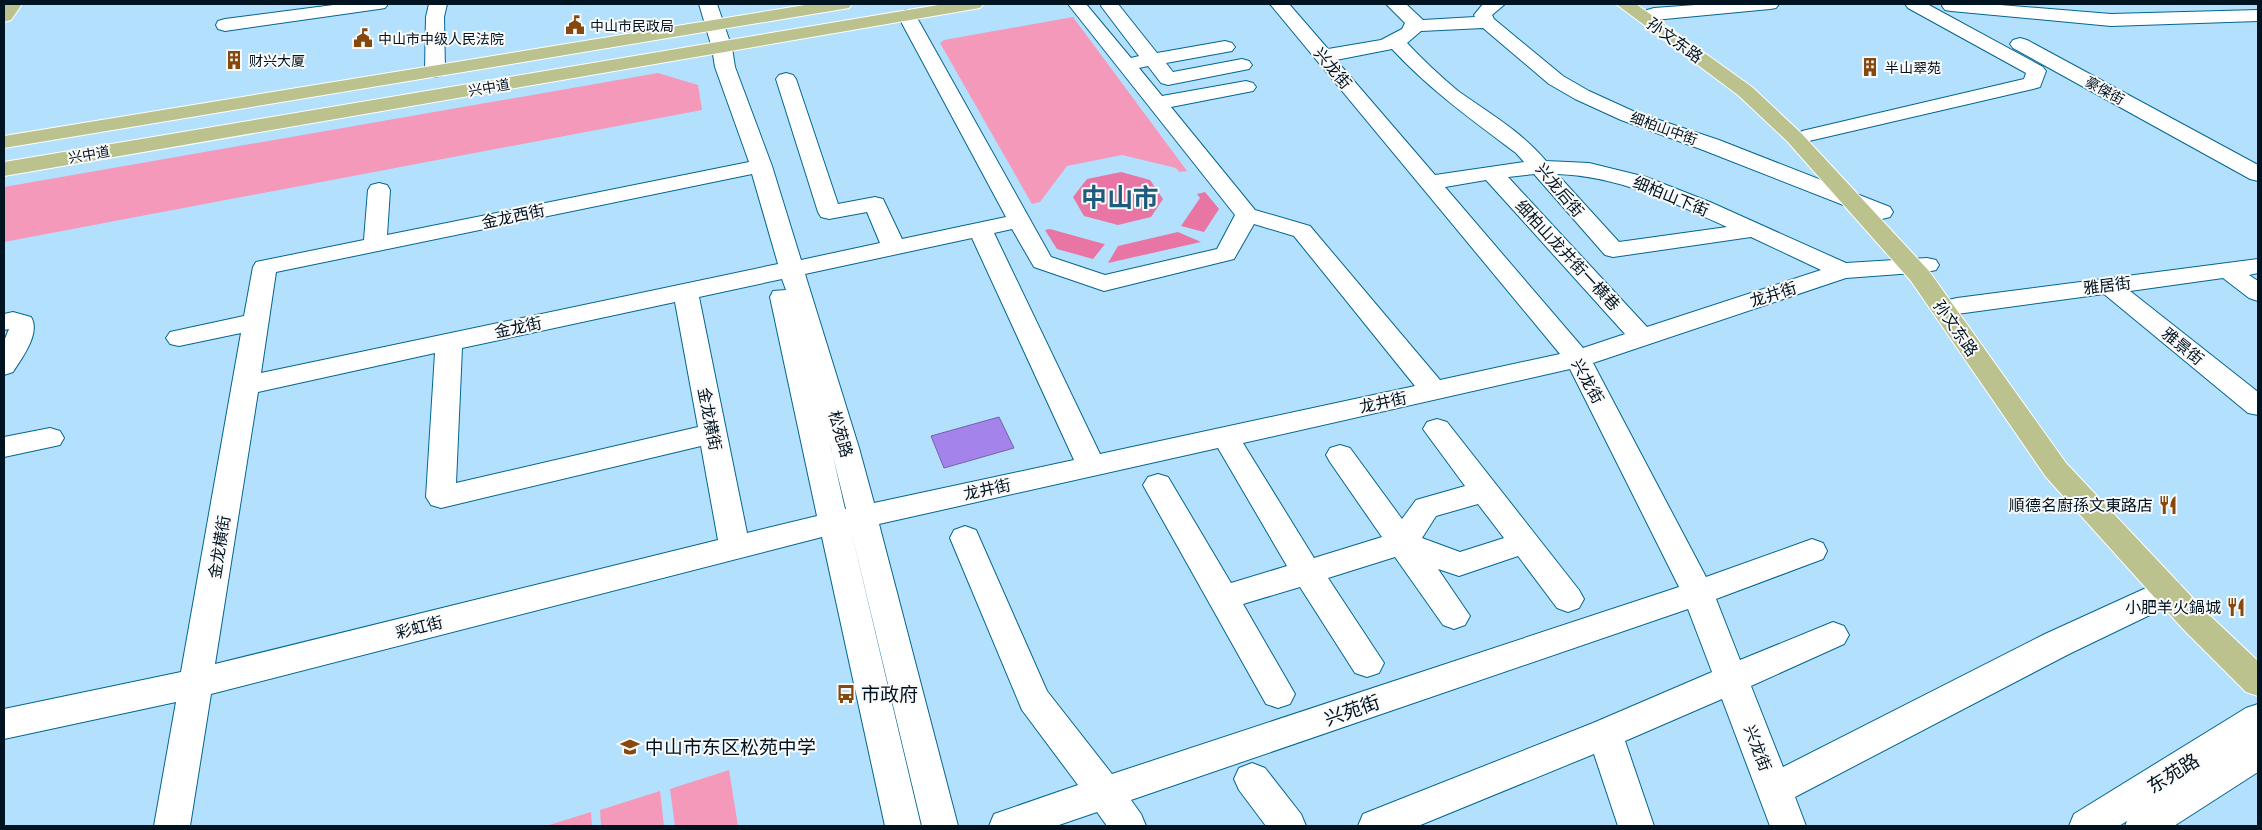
<svg xmlns="http://www.w3.org/2000/svg" width="2262" height="830" viewBox="0 0 2262 830" font-family="Manrope,'Noto Sans SC',sans-serif">
<rect width="100%" height="100%" fill="#b3e0fd"/>
<!-- green -->
<g fill="#f599bb">
<polygon points="1073,17 1187,171 1179,172 1176,168 1122,155 1067,166 1040,202 1032,204 940,43 944,40"/>
<polygon points="658,73 698,85 702,110 4,242 4,187"/>
<polygon points="729,770 738,826 675,826 670,789"/>
<polygon points="660,791 664,826 601,826 600,810"/>
<polygon points="591,812 592,826 546,826"/>
</g>
<!-- forest -->
<g fill="#e875a3">
<polygon points="1121,172 1150,180 1163,199 1151,217 1118,225 1084,216 1073,197 1087,179"/>
<polygon points="1205,192 1219,209 1204,232 1181,226 1200,198 1197,194"/>
<polygon points="1050,229 1104,244 1105,244 1093,259 1057,249 1045,230"/>
<polygon points="1178,232 1201,242 1108,263 1118,246"/>
</g>
<!-- water -->
<polygon fill="#a484eb" stroke="#7362ae" points="999,417 1014,448 944,468 931,436"/>
<g fill="none" stroke-linecap="round" stroke-linejoin="round">
<!-- minor casing -->
<g stroke="#036690" stroke-width="2">
<g id="minor">
<polygon points="341,4 388,4 385,8 379,9 225,31 218,29 216,25 218,21 225,19"/>
<polygon points="429,4 447,4 444,17 445,71 442,75 435,77 428,75 425,71 426,17"/>
<path d="M699,4H717L732,48L735,67L772,166L801,260L880,243L867,212L829,219L821,217L818,212L776,79L779,75L786,73L793,75L796,79L838,204L875,197L883,199L902,239L1006,217L898,16L900,12L907,10L914,12L916,16L1051,257L1105,275L1217,249L1235,215L1068,4H1086L1131,58L1139,56L1104,10L1101,6L1102,4H1118L1157,53L1225,41L1232,43L1235,47L1232,51L1166,63L1173,72L1242,59L1249,61L1252,65L1249,69L1168,85L1161,83L1148,66L1139,68L1162,96L1246,81L1253,83L1256,87L1253,91L1171,107L1255,210L1310,226L1440,380L1560,354L1270,4H1289L1328,49L1381,40L1402,29L1405,23L1386,4H1406L1423,20L1475,17L1474,15L1483,4H1505L1492,15L1494,19L1563,76L1589,91L1635,112L1719,140L1890,207L1893,212L1890,217L1882,219L1874,217L1703,150L1621,120L1575,99L1549,84L1483,28L1421,31L1407,43C1423,60 1440,76 1458,91C1489,113 1522,132 1546,161L1589,163L1646,177L1710,202L1846,263L1927,258L1936,260L1939,265L1936,270L1927,272L1846,278L1593,363L1706,577L1812,539L1823,543L1827,551L1823,559L1716,599L1740,660L1833,622L1844,626L1849,635L1844,644L1751,686L1783,767L2045,634L2157,583L2168,579L2179,583L2184,592L2179,601L2069,654L1795,797L1806,826H1770L1722,699L1625,741L1654,826H1618L1594,754L1418,826H1358L1363,814L1593,723L1712,672L1688,609L1131,800L1141,814L1146,826H1107L1097,812L1056,826H989L994,814L1078,785L1022,710L950,538L954,530L965,526L976,530L1047,691L1112,774L1679,587L1570,369L1243,443L1314,558L1382,537L1330,462L1326,455L1330,448L1340,445L1350,448L1402,519L1416,500L1465,486L1423,429L1427,422L1437,419L1447,422L1579,590L1584,599L1579,608L1568,612L1557,608L1518,556L1459,576L1438,569L1470,616L1465,625L1454,629L1443,625L1395,557L1328,578L1384,663L1379,673L1367,677L1355,673L1300,587L1243,604L1295,694L1290,704L1278,708L1266,704L1143,485L1148,477L1158,474L1168,477L1231,583L1287,566L1218,448L879,524L958,826H922L851,530L921,826H885L822,537L211,694L190,826H154L176,702L4,739V709L181,672L241,333L179,346L170,344L166,338L170,332L244,316L253,267L256,262L364,240L368,190L371,185L379,183L387,185L390,190L387,235L749,162L715,67L712,48ZM1392,49C1429,89 1472,120 1516,153L1524,162L1435,175L1336,60ZM752,174L778,264L261,373L276,272ZM1534,174L1605,255L1613,257L1751,237L1821,270L1647,327L1508,177ZM1557,174C1618,176 1672,202 1727,227L1619,242ZM1486,180L1625,334L1583,348L1445,187ZM1254,224L1294,236L1415,386L1100,454L994,233L1012,229L1034,267L1104,291L1234,259ZM972,238L1074,460L874,503L859,448L805,274ZM782,279L786,290L773,291L770,297L817,516L747,533L699,297ZM675,302L698,427L456,483L462,348ZM435,353L426,497L431,505L441,508L701,446L718,540L215,664L258,392ZM830,443L831,448L846,509H845ZM1478,504L1504,538L1460,552L1422,538L1436,516Z"/>
<polygon points="1709,4 1779,4 1776,8 1770,9 1654,20 1647,18 1645,14 1647,10 1654,8"/>
<polygon points="1905,4 1927,4 2043,67 2046,71 2040,87 2033,89 1809,141 1802,139 1798,135 1802,131 2024,79 2026,73 1908,8"/>
<polygon points="1943,4 1988,4 2111,14 2258,10 2258,21 2111,26 1951,11 1945,10 1942,6"/>
<polygon points="2020,38 2027,40 2258,165 2258,181 2250,179 2013,48 2010,44 2013,40"/>
<polygon points="2258,259 2258,273 2249,275 2258,281 2258,301 2249,298 2223,278 2130,291 2258,392 2258,415 2248,413 2104,294 1957,314 1948,312 1944,306 1948,300 1957,298"/>
<path d="M13,312L31,317C41,333 22,358 13,372L4,375V341L9,329L4,330V314Z"/>
<polygon points="50,428 60,431 64,438 60,445 4,457 4,437"/>
<polygon points="2258,704 2258,772 2174,826 2125,826 2127,821 2119,826 2069,826 2074,814 2246,708"/>
<polygon points="1252,763 1265,768 1301,814 1306,826 1266,826 1239,790 1234,779 1239,768"/>
</g>
</g>
<!-- major casing -->
<g stroke="#fff" stroke-width="2">
<g id="major">
<polygon points="4,4 22,4 11,20 4,22"/>
<polygon points="811,4 852,4 849,8 843,9 4,148 4,136"/>
<polygon points="944,4 983,4 980,8 974,9 4,176 4,162"/>
<polygon points="1616,4 1636,4 1752,87 1801,133 1929,271 2066,463 2205,611 2258,661 2258,696 2246,692 2183,629 2046,477 1911,281 1787,141 1738,95"/>
</g>
</g>
<!-- minor -->
<use href="#minor" fill="#fff" fill-rule="evenodd"/>
<!-- major -->
<use href="#major" fill="#bbc28e" fill-rule="evenodd"/>
</g>
<!-- icons -->
<defs>
<g id="civic-bare" transform="scale(1.5)"><path d="M-.6-6.5H3V-4.5H.6V-3L4-1V1h2V6H-6V1h2V-1L-.6-3ZM-1.2 2.5V6h2.4V2.5Z" fill="#87480d" stroke="#fafafa" stroke-width="2.5" paint-order="stroke"/></g>
<g id="building-bare" transform="scale(1.5)"><path d="M-4-6H4V6H1V3H-1V6H-4ZM-2.5-4.3h1.7v1.8h-1.7ZM.8-4.3h1.7v1.8H.8ZM-2.5-1h1.7V.8h-1.7ZM.8-1h1.7V.8H.8Z" fill="#87480d" stroke="#fafafa" stroke-width="2.5" paint-order="stroke"/></g>
<g id="restaurant-bare" transform="scale(1.5)"><path d="M-5-6h1v4h1v-4h1v4h1v-4h1v5L-1.5 .5V6h-2V.5L-5-1ZM5-6V6H3V1.5H1.5Q1.5-4 5-6Z" fill="#87480d" stroke="#fafafa" stroke-width="2.5" paint-order="stroke"/></g>
<g id="bus-bare" transform="scale(1.5)"><path d="M-5-6H5V4H4V6H2V4H-2V6H-4V4H-5ZM-3.5-4V0h7V-4ZM-3.5 1.2v1.5H-2V1.2ZM2 1.2v1.5H3.5V1.2Z" fill="#87480d" stroke="#fafafa" stroke-width="2.5" paint-order="stroke"/></g>
<g id="school-bare" transform="scale(1.5)"><path d="M0-5L7-2L0 1L-7-2ZM-4 1L0 2.5L4 1V4Q0 6-4 4Z" fill="#87480d" stroke="#fafafa" stroke-width="2.5" paint-order="stroke"/></g>
</defs>
<g fill-rule="evenodd">
<use href="#civic-bare" x="575" y="25"/>
<use href="#civic-bare" x="363" y="38"/>
<use href="#building-bare" x="234" y="60"/>
<use href="#building-bare" x="1870" y="67"/>
<use href="#restaurant-bare" x="2168" y="505"/>
<use href="#restaurant-bare" x="2236" y="607"/>
<use href="#bus-bare" x="846" y="694"/>
<use href="#school-bare" x="630" y="747"/>
</g>
<g text-anchor="middle" dominant-baseline="central" stroke-width="4" stroke-linejoin="round" paint-order="stroke">
<!-- far-poi labels -->
<g font-size="14" fill="#001320" stroke="#fafafa" text-anchor="start">
<text x="590" y="25">中山市民政局</text>
<text x="378" y="38">中山市中级人民法院</text>
<text x="249" y="60">财兴大厦</text>
<text x="1885" y="67">半山翠苑</text>
</g>
<!-- far-street labels -->
<g font-size="14" fill="#001320" stroke="#fafafa">
<text transform="translate(489 87) rotate(-10)">兴中道</text>
<text transform="translate(2105 90) rotate(29)">豪傑街</text>
<text transform="translate(1664 128) rotate(20)">细柏山中街</text>
<text transform="translate(89 154) rotate(-10)">兴中道</text>
</g>
<!-- street labels -->
<g font-size="16" fill="#001320" stroke="#fafafa">
<text transform="translate(1675 40) rotate(36)">孙文东路</text>
<text transform="translate(1333 68) rotate(50)">兴龙街</text>
<text transform="translate(1560 190) rotate(50)">兴龙后街</text>
<text transform="translate(1671 196) rotate(22)">细柏山下街</text>
<text transform="translate(513 216) rotate(-12)">金龙西街</text>
<text transform="translate(1568 255) rotate(47)">细柏山龙井街一横巷</text>
<text transform="translate(2107 285) rotate(-7)">雅居街</text>
<text transform="translate(1773 294) rotate(-18)">龙井街</text>
<text transform="translate(518 327) rotate(-12)">金龙街</text>
<text transform="translate(1956 328) rotate(55)">孙文东路</text>
<text transform="translate(2183 346) rotate(39)">雅景街</text>
<text transform="translate(1588 381) rotate(61)">兴龙街</text>
<text transform="translate(1383 402) rotate(-12)">龙井街</text>
<text transform="translate(710 419) rotate(79)">金龙横街</text>
<text transform="translate(841 434) rotate(74)">松苑路</text>
<text transform="translate(987 489) rotate(-12)">龙井街</text>
<text transform="translate(219 547) rotate(-81)">金龙横街</text>
<text transform="translate(419 627) rotate(-14)">彩虹街</text>
<text transform="translate(1758 748) rotate(69)">兴龙街</text>
</g>
<!-- poi labels -->
<g font-size="16" fill="#001320" stroke="#fafafa" text-anchor="end">
<text x="2153" y="505">順德名廚孫文東路店</text>
<text x="2221" y="607">小肥羊火鍋城</text>
</g>
<!-- near-poi labels -->
<g font-size="19" fill="#001320" stroke="#fafafa" text-anchor="start">
<text x="861" y="694">市政府</text>
<text x="645" y="747">中山市东区松苑中学</text>
</g>
<!-- near-street labels -->
<g font-size="19" fill="#001320" stroke="#fafafa">
<text transform="translate(1352 710) rotate(-19)">兴苑街</text>
<text transform="translate(2173 773) rotate(-32)">东苑路</text>
</g>
<!-- town labels -->
<g font-size="26" font-weight="bold" fill="#1d5c7d" stroke="#fafafa">
<text x="1120" y="197">中山市</text>
</g>
</g>
<!-- border -->
<rect width="2262" height="830" fill="none" stroke="#001320" stroke-width="10"/>
</svg>
